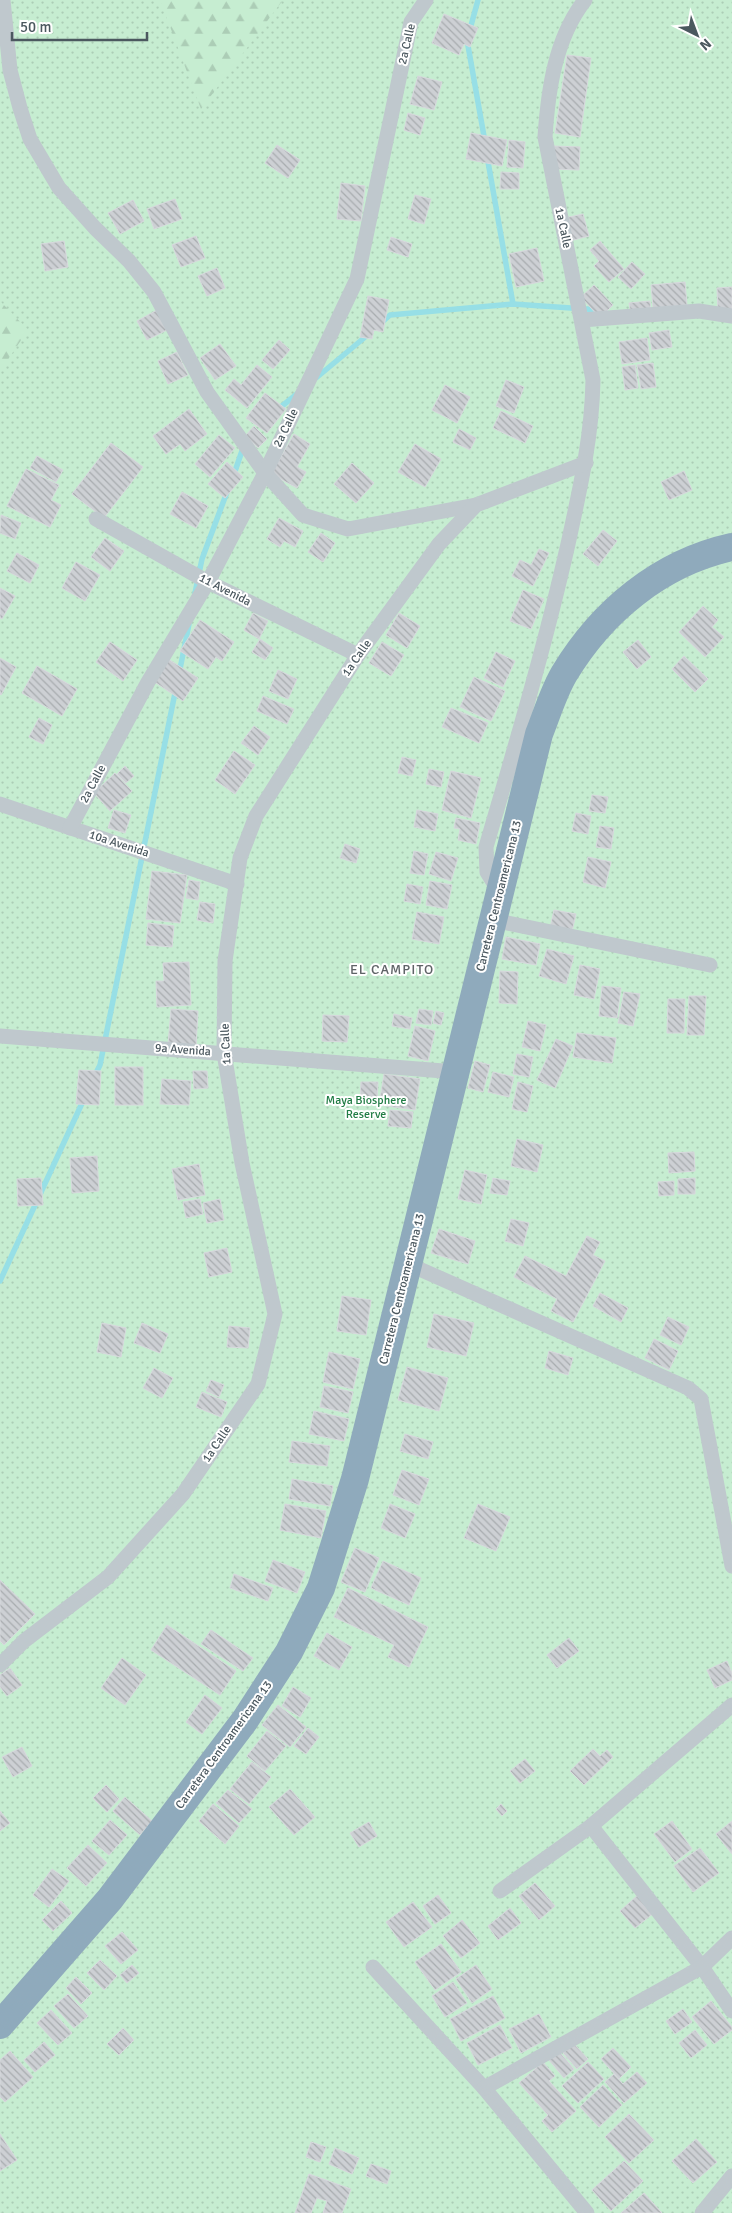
<svg xmlns="http://www.w3.org/2000/svg" width="732" height="2213" viewBox="0 0 732 2213" font-family="Signika,sans-serif">
<defs>
<pattern id="grass-dots" width="8" height="8" patternUnits="userSpaceOnUse" patternTransform="scale(1.25)"><rect width="8" height="8" fill="#c6edd1"/><path d="M2 2h.1M6 6h.1" fill="none" stroke="#accdb6" stroke-width="1.8" stroke-linecap="round"/></pattern>
<pattern id="forest-firs" width="22" height="20" patternUnits="userSpaceOnUse" patternTransform="scale(1.25)"><rect width="22" height="20" fill="#c6edd1"/><path d="M5 1l3.5 6h-7zM16 11l3.5 6h-7z" fill="#accdb6"/></pattern>
<pattern id="building-back-hatch" width="6" height="6" patternUnits="userSpaceOnUse" patternTransform="scale(1.25)"><rect width="6" height="6" fill="#cdd0d4"/><path d="M-1 5l2 2M0 0l6 6M5-1l2 2" fill="none" stroke="#a8acaf"/></pattern>
</defs>
<rect width="100%" height="100%" fill="#f4f3f3"/>
<!-- grass -->
<rect fill="url(#grass-dots)" x="0" y="0" width="732" height="2213"/>
<!-- forest -->
<g fill="url(#forest-firs)">
<polygon points="160,0 283,0 201,109"/>
<polygon points="0,301 28,330 0,371"/>
</g>
<g fill="none" stroke-linecap="round" stroke-linejoin="round">
<!-- stream -->
<g stroke="#97dfe6" stroke-width="5.5">
<polyline points="478,0 467,40 485,142"/>
<polyline points="487,156 513,304"/>
<polyline points="381,323 390,315 513,304 600,310"/>
<polyline points="316,378 370,333"/>
<polyline points="277,410 297,394"/>
<polyline points="233,477 243,448"/>
<polyline points="195,593 202,559 227,492"/>
<polyline points="179,674 189,624"/>
<polyline points="94,1077 100,1065 176,688"/>
<polyline points="0,1281 84,1099"/>
</g>
</g>
<!-- building -->
<g fill="url(#building-back-hatch)" stroke="#d7d9dd">
<polygon points="444,14 478,28 470,47 464,44 459,55 432,43"/>
<polygon points="567,55 591,58 580,137 555,133"/>
<polygon points="418,76 442,82 434,110 410,104"/>
<polygon points="408,113 425,118 420,135 404,130"/>
<polygon points="471,133 507,140 502,166 466,159"/>
<polygon points="509,140 525,142 523,168 507,167"/>
<polygon points="277,145 300,160 288,178 265,163"/>
<polygon points="554,146 580,147 579,170 553,169"/>
<polygon points="501,172 519,173 519,189 500,189"/>
<polygon points="341,183 365,186 361,221 337,219"/>
<polygon points="415,195 431,199 424,224 408,219"/>
<polygon points="175,199 182,219 154,229 147,209"/>
<polygon points="133,200 144,221 120,234 108,213"/>
<polygon points="583,214 589,236 566,242 560,219"/>
<polygon points="196,236 205,258 181,267 172,245"/>
<polygon points="391,237 412,244 408,257 387,250"/>
<polygon points="64,241 68,267 45,271 41,244"/>
<polygon points="600,241 624,269 609,282 594,266 599,261 590,250"/>
<polygon points="537,248 544,281 516,287 509,254"/>
<polygon points="632,262 645,274 631,289 618,277"/>
<polygon points="217,268 225,288 207,296 198,276"/>
<polygon points="685,282 687,305 653,308 651,285"/>
<polygon points="594,285 613,305 600,318 581,297"/>
<polygon points="732,287 732,312 718,313 717,288"/>
<polygon points="368,296 389,300 383,332 374,330 372,339 360,337"/>
<polygon points="650,301 651,312 631,315 629,303"/>
<polygon points="157,310 167,330 147,340 137,321"/>
<polygon points="669,330 672,347 652,350 649,333"/>
<polygon points="647,338 650,360 622,364 619,342"/>
<polygon points="279,340 290,350 273,369 262,360"/>
<polygon points="220,344 236,366 215,380 200,358"/>
<polygon points="177,352 188,375 168,384 158,361"/>
<polygon points="653,363 656,387 641,389 637,365"/>
<polygon points="257,365 272,377 247,408 225,390 234,379 241,385"/>
<polygon points="635,365 638,388 625,390 622,367"/>
<polygon points="506,380 524,387 514,413 496,406"/>
<polygon points="445,385 470,397 457,423 432,410"/>
<polygon points="265,393 286,409 267,433 246,418"/>
<polygon points="189,409 207,434 185,451 180,444 166,454 153,436"/>
<polygon points="501,411 533,426 525,443 493,428"/>
<polygon points="254,426 267,439 258,448 245,436"/>
<polygon points="459,429 476,438 470,450 453,442"/>
<polygon points="294,434 310,444 297,467 306,472 297,488 271,474"/>
<polygon points="219,435 235,448 210,477 195,464"/>
<polygon points="111,443 143,467 104,518 72,494"/>
<polygon points="415,444 441,459 425,487 398,472"/>
<polygon points="37,456 63,470 56,482 30,468"/>
<polygon points="227,462 243,477 225,498 208,484"/>
<polygon points="352,463 374,483 356,503 334,484"/>
<polygon points="26,469 59,485 51,500 61,505 50,527 7,506"/>
<polygon points="684,471 692,490 669,500 661,482"/>
<polygon points="182,492 208,506 196,528 170,514"/>
<polygon points="1,515 21,523 15,539 0,533"/>
<polygon points="279,518 303,531 295,547 284,541 280,547 267,539"/>
<polygon points="603,530 617,541 598,566 583,554"/>
<polygon points="321,533 335,543 323,562 308,552"/>
<polygon points="105,538 124,551 110,571 91,557"/>
<polygon points="539,549 549,553 533,586 512,576 520,560 531,565"/>
<polygon points="17,553 39,565 30,583 7,571"/>
<polygon points="76,562 100,575 85,601 62,588"/>
<polygon points="0,588 15,596 2,619 0,618"/>
<polygon points="523,590 544,599 531,629 510,621"/>
<polygon points="703,606 718,620 712,627 724,637 705,657 679,632"/>
<polygon points="253,613 268,621 259,639 244,630"/>
<polygon points="399,613 420,626 407,648 386,635"/>
<polygon points="200,620 234,642 222,661 216,657 208,669 180,651"/>
<polygon points="260,639 273,648 265,660 252,652"/>
<polygon points="638,640 651,657 637,669 623,652"/>
<polygon points="110,642 137,660 123,681 96,662"/>
<polygon points="382,642 404,655 391,676 369,663"/>
<polygon points="496,652 515,661 503,687 484,678"/>
<polygon points="684,656 708,679 695,692 672,669"/>
<polygon points="0,658 16,667 1,695 0,694"/>
<polygon points="168,659 198,678 183,701 153,681"/>
<polygon points="37,666 77,689 62,716 22,693"/>
<polygon points="278,670 297,679 288,699 269,691"/>
<polygon points="474,677 505,691 491,721 460,707"/>
<polygon points="263,696 294,709 287,724 257,711"/>
<polygon points="451,708 488,723 479,743 442,727"/>
<polygon points="39,718 52,725 43,744 29,737"/>
<polygon points="254,726 270,737 258,755 241,743"/>
<polygon points="234,751 255,765 235,794 215,780"/>
<polygon points="402,757 416,760 412,776 398,773"/>
<polygon points="125,766 134,776 126,783 117,774"/>
<polygon points="429,769 444,772 441,787 426,784"/>
<polygon points="451,771 481,778 471,818 442,810"/>
<polygon points="115,773 132,791 110,811 94,793"/>
<polygon points="592,795 608,797 605,813 589,811"/>
<polygon points="114,810 131,815 125,833 108,828"/>
<polygon points="417,810 438,814 435,831 414,827"/>
<polygon points="576,813 591,816 588,834 572,831"/>
<polygon points="456,818 480,823 476,844 458,840 460,829 454,828"/>
<polygon points="600,826 614,828 611,849 596,847"/>
<polygon points="345,844 360,849 356,863 340,858"/>
<polygon points="414,851 428,854 424,875 410,873"/>
<polygon points="436,852 458,858 451,881 429,874"/>
<polygon points="588,857 611,862 605,888 583,882"/>
<polygon points="152,871 187,875 180,923 146,919"/>
<polygon points="189,880 200,882 198,900 186,898"/>
<polygon points="430,881 452,885 447,909 426,905"/>
<polygon points="407,884 423,887 420,904 404,901"/>
<polygon points="200,902 215,904 213,923 197,920"/>
<polygon points="554,910 576,914 571,936 549,932"/>
<polygon points="417,912 444,917 439,944 412,939"/>
<polygon points="148,923 174,926 172,947 146,945"/>
<polygon points="506,937 540,944 536,965 502,959"/>
<polygon points="547,949 574,956 566,984 539,976"/>
<polygon points="189,962 191,1005 157,1007 156,981 164,981 163,963"/>
<polygon points="580,965 600,969 594,999 574,995"/>
<polygon points="500,971 518,972 517,1004 499,1003"/>
<polygon points="602,986 621,988 617,1018 599,1016"/>
<polygon points="624,992 640,994 633,1026 618,1023"/>
<polygon points="689,996 706,996 704,1035 687,1035"/>
<polygon points="668,999 685,999 684,1033 667,1033"/>
<polygon points="171,1009 198,1011 196,1047 168,1045"/>
<polygon points="419,1009 433,1011 431,1025 416,1023"/>
<polygon points="436,1011 444,1013 441,1025 433,1023"/>
<polygon points="394,1014 412,1018 410,1029 392,1026"/>
<polygon points="323,1015 349,1016 347,1042 322,1041"/>
<polygon points="528,1021 546,1025 540,1051 522,1047"/>
<polygon points="415,1026 435,1031 428,1061 408,1056"/>
<polygon points="577,1033 616,1038 612,1063 573,1057"/>
<polygon points="556,1039 573,1046 555,1088 537,1080"/>
<polygon points="517,1054 533,1057 529,1077 513,1074"/>
<polygon points="475,1061 490,1065 483,1092 468,1088"/>
<rect x="115" y="1067" width="28" height="38"/>
<polygon points="79,1070 101,1071 99,1105 76,1104"/>
<polygon points="193,1071 207,1071 208,1088 194,1089"/>
<polygon points="493,1072 514,1077 509,1097 488,1092"/>
<polygon points="384,1074 420,1079 415,1110 379,1105"/>
<polygon points="162,1079 191,1081 189,1105 160,1104"/>
<polygon points="361,1082 378,1082 377,1101 360,1100"/>
<polygon points="518,1082 533,1086 527,1112 512,1109"/>
<polygon points="390,1110 413,1112 411,1128 388,1126"/>
<polygon points="517,1139 543,1145 537,1172 511,1166"/>
<polygon points="694,1152 695,1171 669,1173 668,1153"/>
<polygon points="97,1156 99,1191 72,1193 70,1158"/>
<polygon points="199,1164 205,1195 178,1200 172,1169"/>
<polygon points="465,1170 487,1175 481,1204 458,1199"/>
<polygon points="41,1178 43,1205 18,1206 17,1179"/>
<polygon points="493,1178 510,1181 507,1195 490,1193"/>
<polygon points="695,1178 695,1194 678,1194 678,1179"/>
<polygon points="674,1181 674,1195 659,1196 658,1182"/>
<polygon points="200,1199 203,1214 186,1218 183,1202"/>
<polygon points="220,1199 224,1220 207,1223 203,1203"/>
<polygon points="511,1219 529,1223 523,1246 505,1241"/>
<polygon points="439,1229 475,1241 468,1264 431,1253"/>
<polygon points="587,1236 600,1242 593,1255 605,1261 573,1322 551,1311 557,1299 514,1277 525,1256 566,1276"/>
<polygon points="227,1248 232,1272 209,1277 204,1253"/>
<polygon points="600,1293 628,1308 621,1322 593,1306"/>
<polygon points="342,1296 371,1300 366,1335 337,1331"/>
<polygon points="434,1314 474,1323 466,1356 427,1347"/>
<polygon points="668,1317 689,1327 681,1345 660,1335"/>
<polygon points="102,1323 126,1328 121,1357 97,1352"/>
<polygon points="142,1323 168,1334 160,1353 134,1343"/>
<polygon points="229,1326 250,1328 248,1348 227,1347"/>
<polygon points="654,1339 678,1351 669,1370 645,1358"/>
<polygon points="549,1351 573,1358 568,1375 545,1368"/>
<polygon points="329,1352 360,1359 353,1389 323,1382"/>
<polygon points="407,1367 448,1378 439,1411 398,1400"/>
<polygon points="154,1368 173,1378 162,1398 143,1388"/>
<polygon points="211,1380 224,1385 219,1397 206,1391"/>
<polygon points="324,1386 353,1392 348,1413 320,1407"/>
<polygon points="202,1392 227,1402 221,1417 196,1407"/>
<polygon points="314,1411 349,1419 344,1441 309,1434"/>
<polygon points="405,1434 433,1442 428,1459 400,1451"/>
<polygon points="292,1441 330,1446 327,1466 289,1462"/>
<polygon points="402,1470 429,1479 419,1505 393,1495"/>
<polygon points="292,1479 333,1486 330,1506 289,1499"/>
<polygon points="285,1504 326,1511 321,1538 280,1530"/>
<polygon points="390,1504 415,1514 405,1538 381,1528"/>
<polygon points="478,1504 510,1517 496,1551 464,1538"/>
<polygon points="355,1548 379,1558 365,1592 341,1582"/>
<polygon points="273,1560 305,1572 297,1593 265,1581"/>
<polygon points="383,1561 421,1578 409,1605 371,1588"/>
<polygon points="234,1574 273,1588 268,1601 230,1588"/>
<polygon points="0,1580 35,1614 4,1645 0,1641"/>
<polygon points="348,1588 428,1627 409,1667 388,1657 394,1645 334,1617"/>
<polygon points="167,1625 236,1671 220,1695 151,1650"/>
<polygon points="211,1630 253,1658 243,1671 201,1644"/>
<polygon points="327,1633 352,1647 339,1670 314,1656"/>
<polygon points="569,1638 579,1651 557,1668 547,1655"/>
<polygon points="122,1658 146,1675 125,1705 101,1688"/>
<polygon points="727,1661 732,1673 732,1680 715,1688 707,1670"/>
<polygon points="10,1668 22,1685 7,1696 0,1687 0,1675"/>
<polygon points="293,1687 311,1698 300,1717 282,1706"/>
<polygon points="205,1695 222,1708 202,1734 186,1722"/>
<polygon points="278,1705 306,1727 290,1747 262,1725"/>
<polygon points="308,1728 319,1737 306,1754 294,1746"/>
<polygon points="267,1731 286,1746 265,1771 247,1756"/>
<polygon points="22,1747 32,1766 13,1777 2,1757"/>
<polygon points="593,1749 600,1756 607,1750 613,1757 584,1785 570,1771"/>
<polygon points="525,1759 535,1771 520,1783 510,1771"/>
<polygon points="252,1762 271,1777 249,1804 230,1789"/>
<polygon points="106,1785 119,1799 107,1812 93,1798"/>
<polygon points="290,1789 315,1817 294,1835 269,1807"/>
<polygon points="228,1790 252,1809 239,1823 216,1803"/>
<polygon points="125,1797 152,1821 140,1835 113,1811"/>
<polygon points="213,1804 239,1826 225,1844 199,1821"/>
<polygon points="501,1804 507,1811 502,1816 496,1809"/>
<polygon points="0,1811 10,1823 0,1831"/>
<polygon points="110,1820 127,1835 109,1855 92,1841"/>
<polygon points="672,1821 692,1849 675,1862 654,1834"/>
<polygon points="732,1821 732,1854 716,1834"/>
<polygon points="369,1822 377,1836 359,1847 350,1833"/>
<polygon points="88,1845 107,1863 86,1886 67,1868"/>
<polygon points="700,1848 719,1873 693,1892 674,1866"/>
<polygon points="52,1869 69,1881 49,1907 33,1895"/>
<polygon points="535,1883 555,1906 539,1920 519,1896"/>
<polygon points="639,1894 655,1912 635,1928 620,1911"/>
<polygon points="438,1895 451,1913 435,1924 423,1906"/>
<polygon points="61,1901 72,1913 53,1931 42,1920"/>
<polygon points="413,1902 432,1927 404,1947 386,1922"/>
<polygon points="510,1908 521,1923 498,1940 488,1926"/>
<polygon points="462,1920 480,1943 461,1958 443,1936"/>
<polygon points="122,1932 138,1950 121,1964 105,1946"/>
<polygon points="441,1944 461,1972 435,1990 415,1962"/>
<polygon points="100,1960 117,1976 104,1990 87,1973"/>
<polygon points="132,1965 139,1973 127,1983 120,1975"/>
<polygon points="476,1965 492,1989 472,2003 456,1979"/>
<polygon points="76,1977 92,1993 81,2004 66,1988"/>
<polygon points="453,1982 467,2003 445,2017 432,1996"/>
<polygon points="68,1994 88,2016 74,2028 54,2006"/>
<polygon points="493,1996 505,2018 461,2041 450,2019"/>
<polygon points="711,2001 732,2027 732,2030 714,2044 692,2017"/>
<polygon points="683,2009 692,2022 675,2034 666,2021"/>
<polygon points="51,2010 72,2033 58,2045 37,2023"/>
<polygon points="539,2014 551,2037 521,2053 509,2029"/>
<polygon points="500,2025 512,2048 478,2065 467,2043"/>
<polygon points="123,2028 134,2040 119,2055 107,2044"/>
<polygon points="695,2030 707,2045 691,2058 679,2043"/>
<polygon points="44,2042 55,2055 35,2072 24,2060"/>
<polygon points="574,2044 588,2059 577,2069 563,2053"/>
<polygon points="613,2048 631,2067 619,2079 601,2059"/>
<polygon points="558,2050 574,2069 564,2078 548,2059"/>
<polygon points="10,2051 33,2077 5,2102 0,2097 0,2060"/>
<polygon points="543,2062 555,2076 549,2081 576,2111 552,2132 542,2121 548,2115 519,2083"/>
<polygon points="588,2062 604,2079 578,2103 562,2086"/>
<polygon points="637,2072 647,2083 624,2103 605,2082 614,2074 623,2084"/>
<polygon points="603,2085 622,2105 599,2127 580,2107"/>
<polygon points="629,2114 654,2140 629,2163 605,2137"/>
<polygon points="0,2134 17,2160 0,2171"/>
<polygon points="696,2139 717,2162 693,2183 672,2161"/>
<polygon points="311,2142 326,2147 320,2162 306,2157"/>
<polygon points="335,2148 359,2158 352,2174 329,2164"/>
<polygon points="624,2161 643,2181 611,2211 592,2190"/>
<polygon points="371,2164 391,2171 387,2184 366,2176"/>
<polygon points="309,2174 351,2189 342,2213 323,2213 327,2201 317,2198 311,2213 295,2213"/>
<polygon points="644,2193 662,2213 621,2213"/>
</g>
<g fill="none" stroke-linecap="round" stroke-linejoin="round">
<!-- street -->
<g stroke="#bfc8cd" stroke-width="15">
<polyline points="3,0 10,70 20,108 30,139 59,188 95,228 129,261 154,292 207,392 265,473 303,515 348,529 476,505"/>
<polyline points="582,320 699,311 732,316"/>
<polyline points="96,519 208,582 358,655"/>
<polyline points="0,804 237,884"/>
<polyline points="70,828 148,682 208,582 265,473 357,279 411,22 426,0"/>
<path d="M500,893L487,872L486,847C515,747 545,646 568,544C580,489 592,437 593,380L545,137C548,91 555,38 585,0"/>
<polyline points="493,920 710,965"/>
<polyline points="0,1036 456,1072"/>
<polyline points="408,1264 688,1388 701,1399 732,1566"/>
<polyline points="0,1665 24,1641 108,1577 183,1494 258,1384 275,1314 242,1163 224,1053 225,961 240,858 256,816 358,655 439,544 476,505 586,463"/>
<polyline points="591,1826 702,1967 732,2011"/>
<polyline points="500,1891 591,1826 732,1705"/>
<polyline points="373,1967 484,2088 587,2213"/>
<polyline points="484,2088 702,1967 732,1938"/>
<polyline points="702,2213 732,2176"/>
</g>
<!-- highway -->
<path stroke="#8faabc" stroke-width="28" d="M0,2025L110,1899L245,1720L289,1652L321,1588L355,1479L539,734C547,714 553,693 564,674C602,611 660,563 732,547"/>
</g>
<g text-anchor="middle" dominant-baseline="central" stroke-width="4" stroke-linejoin="round" paint-order="stroke">
<!-- street labels -->
<g font-size="12" fill="#4b585f" stroke="#fff">
<text transform="translate(407 44) rotate(-77)">2a Calle</text>
<text transform="translate(563 228) rotate(78)">1a Calle</text>
<text transform="translate(286 428) rotate(-64)">2a Calle</text>
<text transform="translate(225 590) rotate(27)">11 Avenida</text>
<text transform="translate(357 658) rotate(-55)">1a Calle</text>
<text transform="translate(93 784) rotate(-62)">2a Calle</text>
<text transform="translate(119 844) rotate(18)">10a Avenida</text>
<text transform="translate(499 896) rotate(-76)">Carretera Centroamericana 13</text>
<text transform="translate(226 1044) rotate(-93)">1a Calle</text>
<text transform="translate(183 1050) rotate(4)">9a Avenida</text>
<text transform="translate(402 1289) rotate(-76)">Carretera Centroamericana 13</text>
<text transform="translate(217 1444) rotate(-56)">1a Calle</text>
<text transform="translate(224 1745) rotate(-54)">Carretera Centroamericana 13</text>
</g>
<!-- park labels -->
<g font-size="12" fill="#207c44" stroke="#fff">
<text x="366" y="1100">Maya Biosphere<tspan x="366" dy="14">Reserve</tspan></text>
</g>
<!-- neighbourhood labels -->
<g font-size="14" letter-spacing="1" fill="#5f6367" stroke="#fff">
<text x="392" y="969">EL CAMPITO</text>
</g>
</g>
<!-- north arrow -->
<g transform="translate(697 35) rotate(138)" stroke="#ffffff" stroke-width="4" paint-order="stroke">
<path d="M0-4L9 19L0 12L-9 19Z" fill="#4b585f"/>
<text y="-8" font-size="14" font-weight="bold" text-anchor="middle" fill="#4b585f">N</text>
</g>
<!-- scale -->
<path d="M12 32v8h135v-8" fill="none" stroke="#4b585f" stroke-width="2.5"/>
<text x="20" y="32" font-size="15" fill="#4b585f" stroke="#ffffff" stroke-width="4" paint-order="stroke">50 m</text>
</svg>
